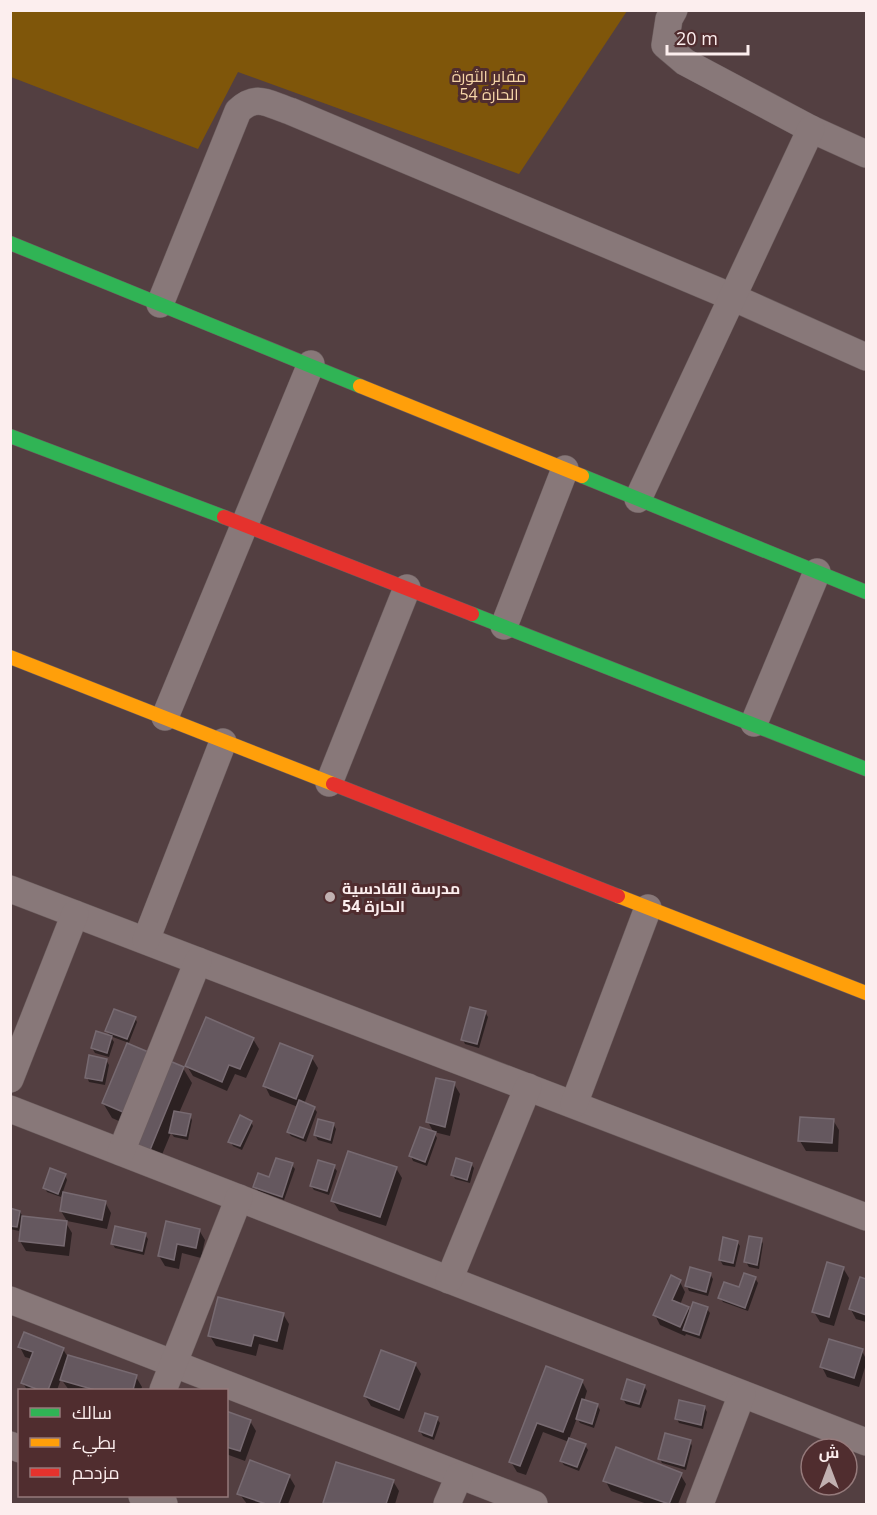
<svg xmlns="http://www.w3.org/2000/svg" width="877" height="1515" viewBox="0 0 877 1515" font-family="'Open Sans',Cairo,sans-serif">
<rect width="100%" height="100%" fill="#533f41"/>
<!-- green -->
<polygon fill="#7f560a" points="10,11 11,10 627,11 519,174 238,72 198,149 11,77"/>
<!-- shadow -->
<g fill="#0007">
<polygon points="485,1012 488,1017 479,1048 465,1044 463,1040"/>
<polygon points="135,1018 137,1022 128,1045 183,1068 192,1083 179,1113 190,1116 192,1120 188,1140 174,1137 171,1133 156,1169 128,1125 112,1118 103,1103 129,1043 110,1036 114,1042 109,1057 95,1053 92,1048 111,1037 107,1031"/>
<polygon points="253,1039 259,1049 246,1078 235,1074 227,1091 193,1076 187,1066"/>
<polygon points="312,1058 318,1068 304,1104 314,1108 317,1112 306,1142 291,1136 288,1132 298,1107 270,1096 265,1086"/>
<polygon points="106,1060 109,1065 105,1085 89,1082 87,1077"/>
<polygon points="454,1084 460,1094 450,1136 434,1132 437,1138 427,1166 413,1161 411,1156 434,1133 428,1122"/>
<polygon points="833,1120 839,1130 838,1152 806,1151 800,1141"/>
<polygon points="251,1122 253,1126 242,1150 233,1146 230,1141"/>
<polygon points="333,1124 336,1129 332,1144 318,1140 315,1135"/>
<polygon points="471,1164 474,1168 470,1183 455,1179 453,1174"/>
<polygon points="292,1165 295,1169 284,1200 258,1191 255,1187"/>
<polygon points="334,1167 337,1171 329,1195 314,1190 311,1186"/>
<polygon points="396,1168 402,1178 386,1226 339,1211 333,1201"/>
<polygon points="65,1175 67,1180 61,1197 47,1192 45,1188"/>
<polygon points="105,1202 111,1213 107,1229 67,1221 61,1211"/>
<polygon points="10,1210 20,1212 23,1217 66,1223 72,1233 69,1256 26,1251 20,1241 22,1226 21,1225 19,1231 10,1229"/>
<polygon points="167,1223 199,1230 205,1240 201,1258 182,1253 179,1269 165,1266 159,1256"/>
<polygon points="145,1235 148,1239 144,1255 115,1248 112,1243"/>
<polygon points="761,1239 763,1244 759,1269 749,1267 746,1262"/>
<polygon points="737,1242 740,1246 735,1267 723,1265 720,1260"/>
<polygon points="843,1268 849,1278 834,1326 820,1322 814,1312"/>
<polygon points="710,1274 713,1279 708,1296 689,1291 687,1286"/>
<polygon points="755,1278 758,1283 748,1311 723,1302 720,1298 740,1289"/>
<polygon points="861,1279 866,1281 866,1322 856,1319 850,1308"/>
<polygon points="680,1282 685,1292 680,1305 688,1308 691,1313 707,1309 710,1313 701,1339 686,1334 685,1336 660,1325 655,1315"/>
<polygon points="283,1314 289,1324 283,1350 259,1344 256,1356 216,1346 210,1336"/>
<polygon points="20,1347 63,1349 67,1356 136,1377 142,1387 141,1390 69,1390 61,1379 57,1390 27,1390 23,1383 32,1359 25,1357"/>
<polygon points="862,1351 866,1359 866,1364 859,1387 827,1377 822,1367"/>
<polygon points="415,1364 421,1374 404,1419 371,1406 365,1396"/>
<polygon points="547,1368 582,1381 587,1391 584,1401 597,1405 600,1410 594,1428 580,1423 577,1418 569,1439 585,1445 588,1450 579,1471 564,1465 561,1461 569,1442 543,1432 526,1475 517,1472 511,1462"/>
<polygon points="644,1386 647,1391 641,1408 626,1404 623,1399"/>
<polygon points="704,1407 707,1412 703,1429 679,1423 677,1419"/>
<polygon points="226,1413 250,1421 256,1431 245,1461 226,1454"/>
<polygon points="437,1419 440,1423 434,1440 423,1436 420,1431"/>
<polygon points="690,1441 692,1446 686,1470 662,1463 660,1459"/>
<polygon points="337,1464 393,1481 399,1491 395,1504 326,1504"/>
<polygon points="680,1474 686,1484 678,1504 647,1504 611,1491 605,1480"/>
<polygon points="289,1476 295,1486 288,1504 247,1504 239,1493"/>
</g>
<!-- building -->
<g fill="#65585f" stroke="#776a71" stroke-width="1.5">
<polygon points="470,1007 486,1011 477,1044 461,1040"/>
<polygon points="114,1009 136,1017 127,1039 105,1031"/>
<polygon points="206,1017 254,1038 240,1069 229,1065 222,1082 185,1066"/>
<polygon points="96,1031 112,1036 107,1053 91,1048"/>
<polygon points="127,1043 184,1067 148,1155 119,1142 130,1115 102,1103"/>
<polygon points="280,1043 313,1056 296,1099 263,1086"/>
<polygon points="89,1055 107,1059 102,1081 85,1078"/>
<polygon points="436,1078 455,1082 445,1127 426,1122"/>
<polygon points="299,1100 315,1107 303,1138 287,1132"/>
<polygon points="174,1111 191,1114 186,1136 169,1133"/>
<polygon points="240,1115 252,1121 240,1146 228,1142"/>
<polygon points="800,1117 834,1119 832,1143 798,1141"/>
<polygon points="318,1119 334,1123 330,1140 314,1135"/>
<polygon points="420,1127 436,1132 425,1162 409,1156"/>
<polygon points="348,1151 397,1167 380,1217 331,1201"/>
<polygon points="276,1158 293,1163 282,1197 253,1187 258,1173 269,1177"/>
<polygon points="456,1158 472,1163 467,1180 451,1175"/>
<polygon points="318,1160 335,1165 327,1191 310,1186"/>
<polygon points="50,1168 66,1174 58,1194 43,1188"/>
<polygon points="63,1192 106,1201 102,1220 60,1211"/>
<polygon points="10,1208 20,1211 17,1227 10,1226"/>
<polygon points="22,1216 67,1221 64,1246 19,1241"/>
<polygon points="166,1221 200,1229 196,1248 177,1244 174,1260 158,1256"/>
<polygon points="115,1226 146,1233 142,1251 111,1244"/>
<polygon points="749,1236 762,1238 757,1265 744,1262"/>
<polygon points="723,1237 738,1241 733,1263 719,1260"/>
<polygon points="827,1262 844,1267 829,1317 812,1312"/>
<polygon points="690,1267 711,1273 706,1292 685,1286"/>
<polygon points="744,1273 756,1277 745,1308 718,1298 724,1282 739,1287"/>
<polygon points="671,1275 681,1280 672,1300 689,1307 680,1327 653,1315"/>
<polygon points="860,1277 866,1279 866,1315 849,1309"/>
<polygon points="218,1297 284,1313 277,1341 254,1335 251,1346 208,1336"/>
<polygon points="693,1302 708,1307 699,1335 683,1330"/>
<polygon points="24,1332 64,1348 48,1390 39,1390 21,1383 33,1352 18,1347"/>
<polygon points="829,1339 863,1349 854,1378 820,1367"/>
<polygon points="381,1350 416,1363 399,1410 364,1396"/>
<polygon points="68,1355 137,1375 133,1390 95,1390 60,1380"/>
<polygon points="546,1366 583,1380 563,1432 537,1423 520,1466 509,1462"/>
<polygon points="627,1379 645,1385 639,1404 621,1399"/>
<polygon points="582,1399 598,1404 592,1424 576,1419"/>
<polygon points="679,1400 705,1406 701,1425 675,1419"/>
<polygon points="226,1411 251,1420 240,1451 226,1447"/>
<polygon points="425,1413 438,1417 432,1436 419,1431"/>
<polygon points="665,1433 691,1440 684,1466 658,1459"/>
<polygon points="569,1438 586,1444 577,1467 560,1461"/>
<polygon points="616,1447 682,1473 669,1504 603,1481"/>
<polygon points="250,1460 290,1475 279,1504 266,1504 237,1494"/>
<polygon points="336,1462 394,1480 386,1504 323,1503"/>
</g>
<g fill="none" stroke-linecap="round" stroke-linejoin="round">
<!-- street casing -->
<g stroke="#6b5c5d" stroke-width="28">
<g id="street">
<polyline points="674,10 669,19 665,45 685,62 811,129 866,154"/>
<path d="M160,304L238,111C257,93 268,104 290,111L732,297L866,357"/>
<polyline points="638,499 811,129"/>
<polyline points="504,626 565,469"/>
<polyline points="165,717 311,364"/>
<polyline points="754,723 817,572"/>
<polyline points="329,783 407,588"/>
<polyline points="10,889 866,1217"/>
<polyline points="146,940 223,742"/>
<polyline points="10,1079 75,914"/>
<polyline points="574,1104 648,908"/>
<polyline points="10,1109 866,1442"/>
<polyline points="121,1152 198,961"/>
<polyline points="449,1280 528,1087"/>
<polyline points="10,1300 534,1504"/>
<polyline points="163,1390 239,1198"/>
<polyline points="10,1445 20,1449"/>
<polyline points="142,1496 164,1504"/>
<polyline points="447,1504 459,1476"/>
<polyline points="700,1504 742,1394"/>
</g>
</g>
<!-- fast casing -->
<g stroke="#6b5c5d" stroke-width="15">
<g id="fast">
<polyline points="10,243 360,386"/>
<polyline points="10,436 224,517"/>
<polyline points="582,476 866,592"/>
<polyline points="472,614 866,769"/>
</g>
</g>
<!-- slow casing -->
<g stroke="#6b5c5d" stroke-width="15">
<g id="slow">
<polyline points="360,386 582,476"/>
<polyline points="10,657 333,784"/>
<polyline points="618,896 866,993"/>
</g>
</g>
<!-- jam casing -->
<g stroke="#6b5c5d" stroke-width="15">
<g id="jam">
<polyline points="224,517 472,614"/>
<polyline points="333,784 618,896"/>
</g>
</g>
<!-- street -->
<use href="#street" stroke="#887879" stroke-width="27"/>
<!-- fast -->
<use href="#fast" stroke="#30b455" stroke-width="14"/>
<!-- slow -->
<use href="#slow" stroke="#ff9f0a" stroke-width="14"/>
<!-- jam -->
<use href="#jam" stroke="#e5322d" stroke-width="14"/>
</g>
<!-- markers -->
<circle fill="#c1b1b1" stroke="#502d2f" stroke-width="2" cx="330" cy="897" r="6"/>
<g text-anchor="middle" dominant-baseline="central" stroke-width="6" stroke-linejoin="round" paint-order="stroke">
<!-- park labels -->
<g font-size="16" fill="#f7d6a9" stroke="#502d2f">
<text x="489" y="76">مقابر الثورة<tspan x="489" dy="18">الحارة 54</tspan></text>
</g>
<!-- poi labels -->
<g font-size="16" font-weight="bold" fill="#fceeee" stroke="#502d2f" text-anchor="start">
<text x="342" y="888">مدرسة القادسية<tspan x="342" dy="18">الحارة 54</tspan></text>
</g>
</g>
<!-- border -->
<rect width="877" height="1515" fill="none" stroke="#fceeee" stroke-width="24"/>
<!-- legend -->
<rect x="18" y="1389" width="210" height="108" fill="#502d2f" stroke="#957a7b" stroke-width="1.5"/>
<rect x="30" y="1408" width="30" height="9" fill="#30b455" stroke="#957a7b" stroke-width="1.5"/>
<text x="72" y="1419" font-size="18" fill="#fceeee">سالك</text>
<rect x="30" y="1438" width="30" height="9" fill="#ff9f0a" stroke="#957a7b" stroke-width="1.5"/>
<text x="72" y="1449" font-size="18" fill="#fceeee">بطيء</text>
<rect x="30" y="1468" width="30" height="9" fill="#e5322d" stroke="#957a7b" stroke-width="1.5"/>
<text x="72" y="1479" font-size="18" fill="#fceeee">مزدحم</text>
<!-- north arrow -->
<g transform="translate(829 1467)"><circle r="28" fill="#502d2f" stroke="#957a7b" stroke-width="1.5"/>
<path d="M0-4.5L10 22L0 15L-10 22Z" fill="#c1b1b1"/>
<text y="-9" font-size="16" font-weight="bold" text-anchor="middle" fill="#fceeee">ش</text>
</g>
<!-- scale -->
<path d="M667 45v9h81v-9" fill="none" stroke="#fceeee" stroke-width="3"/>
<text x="676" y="45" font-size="18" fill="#fceeee" stroke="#502d2f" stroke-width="4.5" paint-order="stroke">20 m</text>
</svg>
